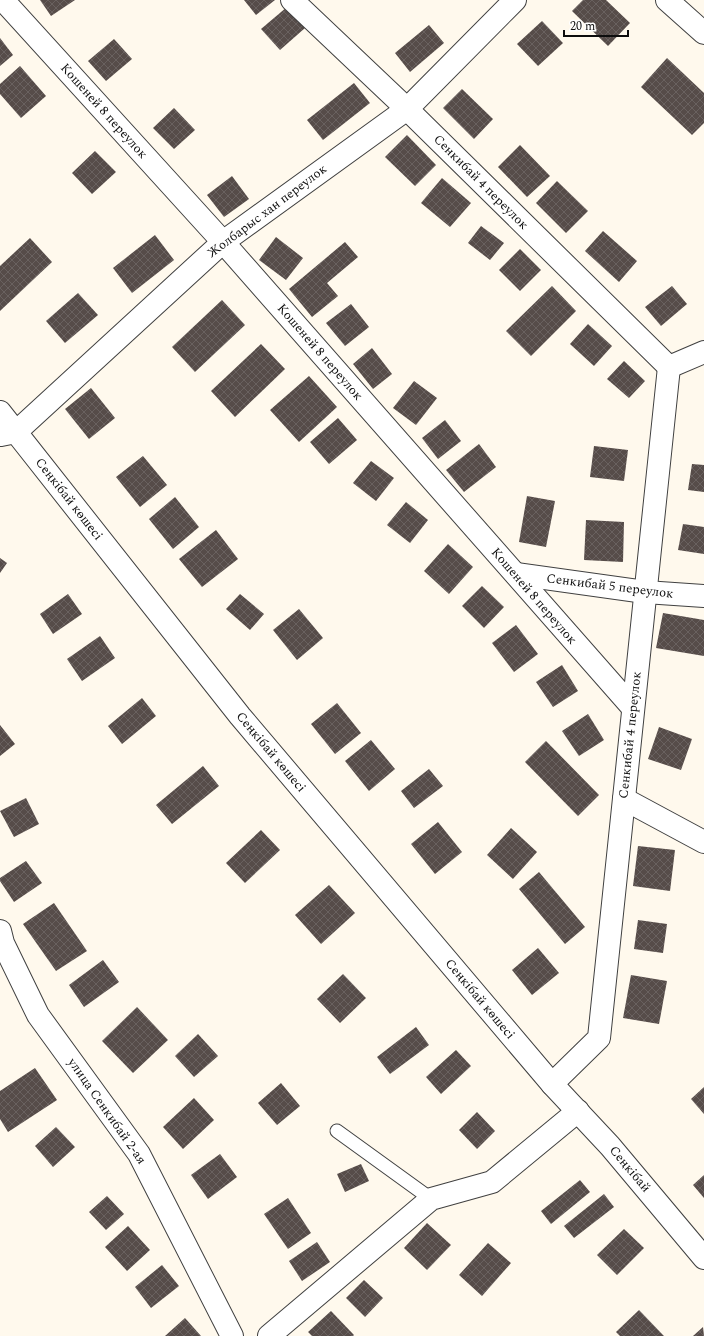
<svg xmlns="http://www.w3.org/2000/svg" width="704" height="1336" viewBox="0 0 704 1336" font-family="Spectral,serif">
<defs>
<pattern id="building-cross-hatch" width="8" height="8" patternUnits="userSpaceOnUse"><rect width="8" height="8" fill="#564c49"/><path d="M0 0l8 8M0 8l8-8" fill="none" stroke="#69615f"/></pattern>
</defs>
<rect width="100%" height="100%" fill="#fff9ed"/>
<!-- building -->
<g fill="url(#building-cross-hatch)">
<polygon points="40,0 75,0 51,16"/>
<polygon points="244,0 275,0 256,15"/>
<polygon points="583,0 606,0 630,23 608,46 572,11"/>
<polygon points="287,7 305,28 280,50 261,29"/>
<polygon points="542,21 563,43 538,66 517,44"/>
<polygon points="429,25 444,43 410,72 395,53"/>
<polygon points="0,38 13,55 0,66"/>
<polygon points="114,39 132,59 106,81 88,61"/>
<polygon points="667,58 704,93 704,123 692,135 641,87"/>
<polygon points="20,66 46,96 21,118 0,94 0,84"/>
<polygon points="354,83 370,103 323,140 307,120"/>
<polygon points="462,89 493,119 474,139 443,108"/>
<polygon points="174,108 195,130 174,149 153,128"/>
<polygon points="407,135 436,165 415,186 385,157"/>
<polygon points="520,145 550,176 527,197 498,167"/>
<polygon points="95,151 116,172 92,194 72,173"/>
<polygon points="232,176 249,199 224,217 207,195"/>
<polygon points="442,178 471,203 450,227 421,203"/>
<polygon points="557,181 588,211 566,233 536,203"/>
<polygon points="481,226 504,243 490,260 468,243"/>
<polygon points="603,231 637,261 619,282 585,251"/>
<polygon points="155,235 174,260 132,293 113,268"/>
<polygon points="276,237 303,258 286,280 259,260"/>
<polygon points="30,238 52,262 0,311 0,266"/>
<polygon points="345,242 358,257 327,283 338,296 312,317 289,289"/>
<polygon points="520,249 541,270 520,291 499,270"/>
<polygon points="552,286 576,311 531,356 506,331"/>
<polygon points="672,286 687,304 661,326 645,307"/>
<polygon points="78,293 98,315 65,343 46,321"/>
<polygon points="222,300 245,325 195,372 172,347"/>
<polygon points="351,304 369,327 345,346 326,323"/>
<polygon points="588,324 612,346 594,366 570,344"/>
<polygon points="261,344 285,369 235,417 211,391"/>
<polygon points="372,348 392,374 373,389 353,364"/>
<polygon points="624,361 645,381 629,398 607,379"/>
<polygon points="309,376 337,407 299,442 270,410"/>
<polygon points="414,381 437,398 416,425 393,408"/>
<polygon points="91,388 115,418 89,439 65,409"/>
<polygon points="338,418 357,440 329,464 310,442"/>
<polygon points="445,420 461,441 438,459 422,438"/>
<polygon points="479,444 496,467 464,492 446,470"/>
<polygon points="594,446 628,450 624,481 590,477"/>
<polygon points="143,456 167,485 140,507 116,477"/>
<polygon points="371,461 394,478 376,501 353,483"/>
<polygon points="692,464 704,465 704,492 688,490"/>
<polygon points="527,496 555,501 546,547 519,542"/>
<polygon points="175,497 199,527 173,549 149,519"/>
<polygon points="406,502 428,520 410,543 387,525"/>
<polygon points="586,520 624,522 623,562 584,560"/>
<polygon points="683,524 704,527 704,554 678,550"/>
<polygon points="216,530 238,559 202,587 179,559"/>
<polygon points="448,544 473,567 449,594 424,571"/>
<polygon points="0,558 7,563 0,573"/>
<polygon points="482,586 504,607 484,628 462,606"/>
<polygon points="68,594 82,614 53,634 40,614"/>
<polygon points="240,594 264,614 250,630 226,609"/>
<polygon points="299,609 323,638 297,660 273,630"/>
<polygon points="663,613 704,620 704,656 656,648"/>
<polygon points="516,625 538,654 514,672 492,643"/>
<polygon points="100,636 115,658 82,681 67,659"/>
<polygon points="562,665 578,691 553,707 536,682"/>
<polygon points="142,698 156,716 122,744 108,726"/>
<polygon points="337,703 361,733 335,754 311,724"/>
<polygon points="588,714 604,740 579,756 562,731"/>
<polygon points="0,725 15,744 0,756"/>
<polygon points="659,727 692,739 681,770 648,759"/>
<polygon points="371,740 395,769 369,791 345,761"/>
<polygon points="546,741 599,795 578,816 525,762"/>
<polygon points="203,766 219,786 172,824 156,805"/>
<polygon points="429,769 443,786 414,808 401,791"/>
<polygon points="26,798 39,824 14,837 0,811"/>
<polygon points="438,822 462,852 435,874 411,844"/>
<polygon points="511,828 537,852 513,879 487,855"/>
<polygon points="261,830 280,850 245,883 226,863"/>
<polygon points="638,846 675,850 670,891 633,886"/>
<polygon points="26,861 42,883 14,902 0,881 0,878"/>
<polygon points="539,872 585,927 565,944 519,889"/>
<polygon points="329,885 355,913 321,944 295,915"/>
<polygon points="54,903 87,951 56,971 23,924"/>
<polygon points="638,920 667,924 663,953 634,949"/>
<polygon points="538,948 559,973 532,995 512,970"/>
<polygon points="103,960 119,982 84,1007 69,985"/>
<polygon points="343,974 366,998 340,1023 317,999"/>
<polygon points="631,975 667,981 659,1024 623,1018"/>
<polygon points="137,1007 168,1040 133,1073 102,1041"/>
<polygon points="416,1027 429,1045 390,1074 377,1057"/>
<polygon points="198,1034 218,1056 194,1077 175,1056"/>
<polygon points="456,1050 471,1066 441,1094 426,1077"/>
<polygon points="35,1068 57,1100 8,1132 0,1119 0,1091"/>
<polygon points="281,1083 300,1106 277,1125 258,1103"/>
<polygon points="704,1087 704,1114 691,1099"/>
<polygon points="194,1098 214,1120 183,1149 163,1127"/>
<polygon points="477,1112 495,1131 477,1149 459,1130"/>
<polygon points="56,1127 75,1147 53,1167 35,1146"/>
<polygon points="220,1154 237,1177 208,1199 191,1175"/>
<polygon points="361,1164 369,1181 345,1192 337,1174"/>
<polygon points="704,1175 704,1198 693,1185"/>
<polygon points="580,1180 590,1192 551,1224 541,1211"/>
<polygon points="604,1194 614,1207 574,1238 564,1226"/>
<polygon points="107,1196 124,1214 106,1230 89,1212"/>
<polygon points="288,1198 311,1233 288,1249 264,1214"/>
<polygon points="427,1223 451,1245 427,1270 404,1248"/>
<polygon points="128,1226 150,1250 127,1271 105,1247"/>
<polygon points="624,1229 644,1248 617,1275 597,1255"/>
<polygon points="317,1242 330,1262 302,1281 289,1261"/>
<polygon points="488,1243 511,1263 482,1296 459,1275"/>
<polygon points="162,1265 179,1286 151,1308 135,1287"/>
<polygon points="364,1280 383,1298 365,1317 346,1298"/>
<polygon points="639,1310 664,1336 620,1336 616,1332"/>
<polygon points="331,1311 354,1335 353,1336 312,1336 308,1332"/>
<polygon points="185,1318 201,1336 165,1336"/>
<polygon points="703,1327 704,1336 693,1336"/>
</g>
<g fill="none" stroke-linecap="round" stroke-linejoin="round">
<!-- service casing -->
<g stroke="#404040" stroke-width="15">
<polyline id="service" points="337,1131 431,1199"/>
</g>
<!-- minor casing -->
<g stroke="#404040" stroke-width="24">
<g id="minor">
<polyline points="3,0 223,242 633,708"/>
<polyline points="292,0 407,109 669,367 704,352"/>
<polyline points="667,0 704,33"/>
<polyline points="0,412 240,716 552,1084 599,1038 669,367"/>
<polyline points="1,435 16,432 223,242 407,109 515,0"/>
<polyline points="516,574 645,592 704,596"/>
<polyline points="624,799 704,842"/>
<polyline points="0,931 3,943 38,1015 139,1154 232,1336"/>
<polyline points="269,1336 431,1199 492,1182 578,1111"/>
</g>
</g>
<!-- tertiary casing -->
<g stroke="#404040" stroke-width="24">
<polyline id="tertiary" points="552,1084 610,1146 704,1258"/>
</g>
<!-- service -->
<use href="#service" stroke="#fff" stroke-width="13"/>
<!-- minor -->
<use href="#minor" stroke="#fff" stroke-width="22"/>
<!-- tertiary -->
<use href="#tertiary" stroke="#fff" stroke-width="22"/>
</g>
<g text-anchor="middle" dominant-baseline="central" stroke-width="4" stroke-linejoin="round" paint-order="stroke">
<!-- street labels -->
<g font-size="13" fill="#0d0d0d" stroke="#fff">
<text transform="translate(104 111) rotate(48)">Кошеней 8 переулок</text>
<text transform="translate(481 182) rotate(45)">Сенкибай 4 переулок</text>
<text transform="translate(267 211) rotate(-37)">Жолбарыс хан переулок</text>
<text transform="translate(320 352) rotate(49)">Кошеней 8 переулок</text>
<text transform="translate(69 499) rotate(52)">Сеңкібай көшесі</text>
<text transform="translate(610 586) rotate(7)">Сенкибай 5 переулок</text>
<text transform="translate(534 596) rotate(49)">Кошеней 8 переулок</text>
<text transform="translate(630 735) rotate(-84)">Сенкибай 4 переулок</text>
<text transform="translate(271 752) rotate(50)">Сеңкібай көшесі</text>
<text transform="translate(480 999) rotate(50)">Сеңкібай көшесі</text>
<text transform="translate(107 1111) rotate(55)">улица Сенкибай 2-ая</text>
<text transform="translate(630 1169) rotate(50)">Сеңкібай</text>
</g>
</g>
<!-- scale -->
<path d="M564 30v6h64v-6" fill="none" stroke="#0d0d0d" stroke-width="2"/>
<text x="570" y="30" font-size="12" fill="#0d0d0d" stroke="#ffffff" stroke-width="3" paint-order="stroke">20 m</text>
</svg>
